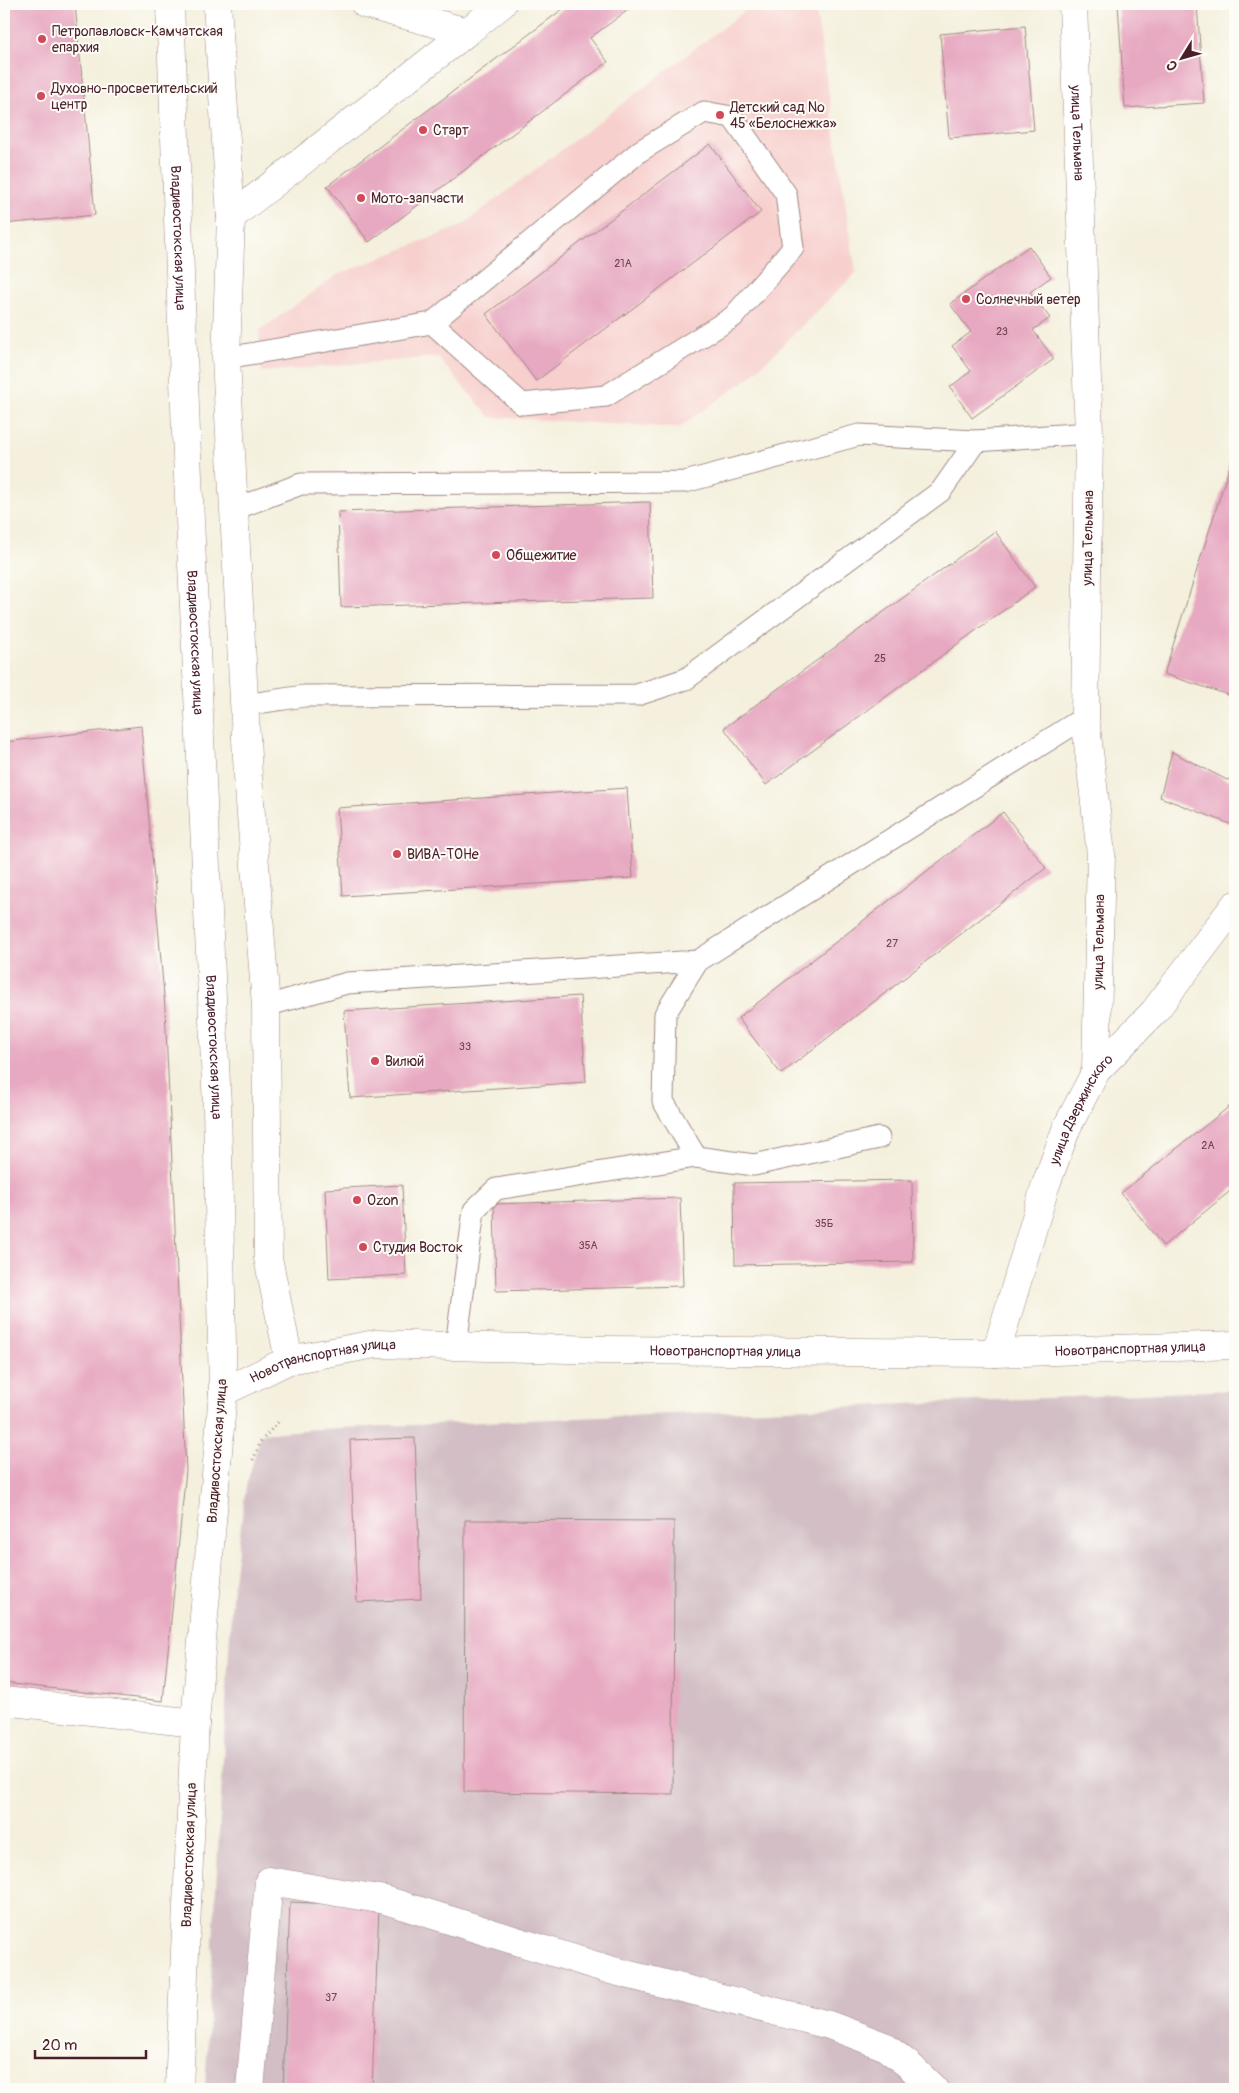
<svg xmlns="http://www.w3.org/2000/svg" width="1239" height="2093" viewBox="0 0 1239 2093" font-family="Pangolin,sans-serif">
<rect width="100%" height="100%" fill="#fdfcf7"/>
<filter id="ink" filterUnits="userSpaceOnUse"><feTurbulence type="fractalNoise" baseFrequency=".02" numOctaves="2"/><feDisplacementMap in="SourceGraphic" scale="10" xChannelSelector="R" yChannelSelector="G"/><feConvolveMatrix kernelMatrix="1 2 1 2 8 2 1 2 1" color-interpolation-filters="sRGB"/></filter>
<filter id="wash" filterUnits="userSpaceOnUse"><feTurbulence type="fractalNoise" baseFrequency=".0096" numOctaves="4" result="noise"/><feDisplacementMap in="SourceGraphic" scale="20" xChannelSelector="R" yChannelSelector="G"/><feGaussianBlur stdDeviation="1.12" result="paint"/><feColorMatrix in="noise" values="0 0 0 0 0 0 0 0 0 0 0 0 0 0 0 0 0 1.4 0 .05"/><feComposite in="paint" operator="in"/></filter>
<g filter="url(#wash)">
<rect width="100%" height="100%" fill="#f4f0dd"/>
<!-- built -->
<polygon fill="#f7d0ce" points="754,4 815,4 856,273 750,377 679,428 490,417 437,357 262,372 259,331 337,275 461,226"/>
<!-- industrial -->
<path fill="#d2bec4" fill-rule="evenodd" d="M1235,1390V2089H372L379,1906L291,1902L283,2089H205L232,1596L246,1486L261,1434L316,1429ZM414,1438L421,1599L357,1602L350,1441ZM465,1520L674,1521L672,1794L464,1792Z"/>
<g id="blocks">
<!-- building -->
<g fill="#e7a9c1">
<polygon points="4,4 75,4 95,215 4,224"/>
<polygon points="566,4 636,4 590,38 608,62 369,242 327,186 568,5"/>
<polygon points="1118,4 1197,4 1204,103 1125,108"/>
<polygon points="1025,26 1034,130 949,138 940,34"/>
<polygon points="710,144 761,212 536,381 486,314"/>
<polygon points="1029,246 1051,277 1030,292 1050,318 1033,330 1054,359 972,418 950,387 971,371 952,346 971,332 950,304"/>
<polygon points="1235,449 1235,636 1234,641 1235,642 1235,697 1164,674"/>
<polygon points="650,502 653,598 341,607 338,512"/>
<polygon points="995,531 1035,587 766,785 724,728"/>
<polygon points="141,726 165,1008 186,1470 163,1701 4,1683 4,742"/>
<polygon points="1172,752 1227,780 1235,777 1235,824 1233,825 1160,797"/>
<polygon points="627,788 633,878 343,896 337,808"/>
<polygon points="1003,812 1046,868 781,1074 738,1018"/>
<polygon points="580,996 586,1082 350,1098 344,1011"/>
<polygon points="1235,1102 1235,1187 1163,1246 1121,1193"/>
<polygon points="912,1180 913,1262 735,1265 734,1183"/>
<polygon points="402,1185 406,1275 329,1279 325,1189"/>
<polygon points="680,1198 683,1286 496,1291 494,1204"/>
<polygon points="415,1438 421,1599 357,1602 350,1440"/>
<polygon points="465,1520 674,1521 673,1794 464,1792"/>
<polygon points="290,1902 379,1906 372,2089 283,2089"/>
</g>
</g>
</g>
<g filter="url(#ink)">
<use href="#blocks" fill-opacity="0" stroke="#9f8884" stroke-width="1"/>
<g fill="none" stroke-linecap="round" stroke-linejoin="round">
<!-- lane casing -->
<g stroke="#9f8884" stroke-width="23">
<g id="lane">
<polyline points="226,358 432,323 522,404 606,396 733,317 793,248 786,194 732,117 704,112 640,151 432,323"/>
<polyline points="235,509 301,484 685,482 859,435 976,441 1089,433"/>
<polyline points="244,705 304,696 637,695 686,679 941,491 976,441"/>
<polyline points="266,1006 347,983 698,961"/>
<polyline points="879,1138 754,1165 696,1157 663,1101 665,1014 698,961 1085,717"/>
<polyline points="456,1346 474,1210 496,1189 696,1157"/>
</g>
</g>
<!-- street casing -->
<g stroke="#9f8884" stroke-width="29">
<g id="street">
<path id="s1" d="M170,4L186,433L217,1106L223,1392L195,1723L179,2089"/>
<polyline points="217,4 231,217 226,358 248,776 266,1006 268,1258 289,1360"/>
<polyline points="365,4 467,32 502,4"/>
<path id="s2" d="M1073,4L1089,433L1085,717L1101,854L1096,1071"/>
<polyline points="231,217 467,32"/>
<path id="s3" d="M996,1353L1045,1187L1067,1127L1096,1071L1154,1012L1235,905"/>
<path id="s4" d="M223,1392L289,1360L375,1344L603,1350L996,1353L1235,1345"/>
<polyline points="4,1701 195,1723"/>
<polyline points="250,2089 269,1881 385,1900 610,1970 829,2025 884,2046 910,2066 934,2089"/>
</g>
</g>
<!-- path -->
<polyline stroke="#9f8884" stroke-width="3" stroke-dasharray="1 4" stroke-linecap="butt" points="253,1460 261,1441 279,1421"/>
<!-- lane -->
<use href="#lane" stroke="#fff" stroke-width="21"/>
<!-- street -->
<use href="#street" stroke="#fff" stroke-width="28"/>
</g>
</g>
<!-- markers -->
<g fill="#d1495b" stroke="#fdfcf7" stroke-width="2">
<circle cx="42" cy="39" r="5"/>
<circle cx="41" cy="96" r="5"/>
<circle cx="720" cy="115" r="5"/>
<circle cx="423" cy="130" r="5"/>
<circle cx="361" cy="198" r="5"/>
<circle cx="966" cy="299" r="5"/>
<circle cx="496" cy="555" r="5"/>
<circle cx="397" cy="854" r="5"/>
<circle cx="375" cy="1061" r="5"/>
<circle cx="357" cy="1200" r="5"/>
<circle cx="363" cy="1247" r="5"/>
</g>
<g text-anchor="middle" dominant-baseline="central" stroke-width="4" stroke-linejoin="round" paint-order="stroke">
<!-- number labels -->
<g font-size="11" fill="#714250">
<text x="623" y="263">21А</text>
<text x="1002" y="331">23</text>
<text x="880" y="658">25</text>
<text x="892" y="943">27</text>
<text x="465" y="1046">33</text>
<text x="1208" y="1145">2А</text>
<text x="824" y="1223">35Б</text>
<text x="588" y="1245">35А</text>
<text x="331" y="1997">37</text>
</g>
<!-- poi labels -->
<g font-size="14" fill="#4a1f2b" stroke="#fdfcf7" text-anchor="start">
<text x="52" y="31">Петропавловск-Камчатская<tspan x="52" dy="16">епархия</tspan></text>
<text x="51" y="88">Духовно-просветительский<tspan x="51" dy="16">центр</tspan></text>
<text x="730" y="107">Детский сад №<tspan x="730" dy="16">45 «Белоснежка»</tspan></text>
<text x="433" y="130">Старт</text>
<text x="371" y="198">Мото-запчасти</text>
<text x="976" y="299">Солнечный ветер</text>
<text x="506" y="555">Общежитие</text>
<text x="407" y="854">ВИВА-ТОНе</text>
<text x="385" y="1061">Вилюй</text>
<text x="367" y="1200">Ozon</text>
<text x="373" y="1247">Студия Восток</text>
</g>
<!-- street labels -->
<g font-size="14" fill="#4a1f2b" stroke="#fdfcf7">
<text stroke="none"><textPath href="#s2" startOffset="129">улица Тельмана</textPath></text>
<text stroke="none"><textPath href="#s1" startOffset="234">Владивостокская улица</textPath></text>
<text transform="translate(1088 538) rotate(-89)">улица Тельмана</text>
<text stroke="none"><textPath href="#s1" startOffset="639">Владивостокская улица</textPath></text>
<text transform="translate(1099 942) rotate(-89)">улица Тельмана</text>
<text stroke="none"><textPath href="#s1" startOffset="1044">Владивостокская улица</textPath></text>
<text stroke="none"><textPath href="#s3" startOffset="259">улица Дзержинского</textPath></text>
<text stroke="none"><textPath href="#s4" startOffset="916">Новотранспортная улица</textPath></text>
<text stroke="none"><textPath href="#s4" startOffset="511">Новотранспортная улица</textPath></text>
<text stroke="none"><textPath href="#s4" startOffset="106">Новотранспортная улица</textPath></text>
<text transform="translate(217 1451) rotate(-86)">Владивостокская улица</text>
<text transform="translate(189 1855) rotate(-88)">Владивостокская улица</text>
</g>
</g>
<!-- margin -->
<rect width="1239" height="2093" fill="none" stroke="#fdfcf7" stroke-width="20"/>
<!-- north arrow -->
<g transform="translate(1182 58) rotate(233)" stroke="#fdfcf7" stroke-width="4" paint-order="stroke">
<path d="M0-4L9 19L0 12L-9 19Z" fill="#4a1f2b"/>
<text y="-8" font-size="14" font-weight="bold" text-anchor="middle" fill="#4a1f2b">С</text>
</g>
<!-- scale -->
<path d="M35 2050v8h111v-8" fill="none" stroke="#4a1f2b" stroke-width="2.5"/>
<text x="42" y="2050" font-size="15" fill="#4a1f2b" stroke="#fdfcf7" stroke-width="4" paint-order="stroke">20 m</text>
</svg>
